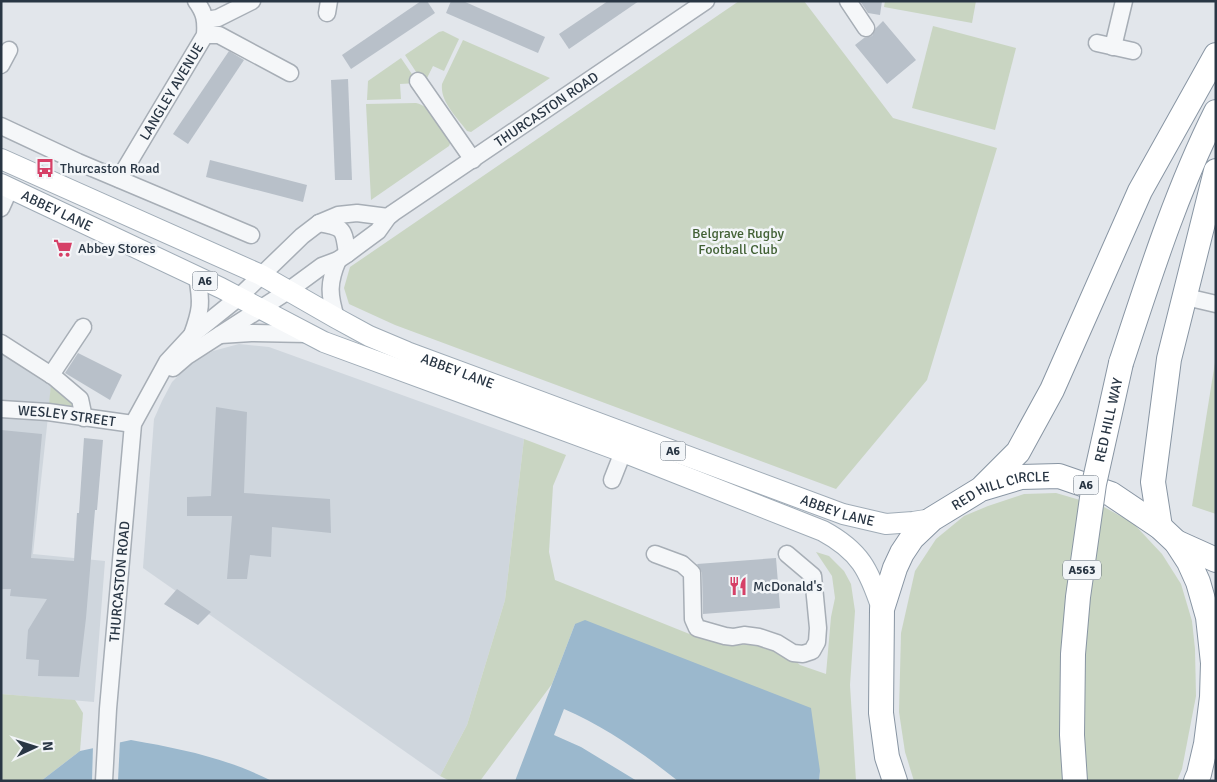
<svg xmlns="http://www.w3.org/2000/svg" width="1217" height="782" viewBox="0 0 1217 782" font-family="Signika,sans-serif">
<rect width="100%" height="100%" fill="#e2e6eb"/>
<!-- built -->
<g fill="#cfd6dd">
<polygon points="239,344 269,347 524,439 505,600 467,725 440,776 143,568 154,419 162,401 172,382 191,363 213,351"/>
<polygon points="1,352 52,380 33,554 105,561 94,702 1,694"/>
</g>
<!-- green -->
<g fill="#c9d5c2">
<polygon points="739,1 804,1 893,118 997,148 927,380 836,489 395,325 349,304 344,288 350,267"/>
<polygon points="885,1 976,1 972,23 884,7"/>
<polygon points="933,26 1016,48 995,130 912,108"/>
<polygon points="443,31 459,39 444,71 433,66 427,78 422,81 405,55 439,32"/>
<path d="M463,40L550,78L471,132L467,131C457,117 440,102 442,84Z"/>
<polygon points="401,58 418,83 400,84 401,99 367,100 368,81"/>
<path d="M416,103C432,106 441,128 451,141L449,146L371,200L366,104Z"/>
<polygon points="1216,356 1216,514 1192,506"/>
<polygon points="51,385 66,391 75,412 48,412"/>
<polygon points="524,439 566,455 553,486 549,552 555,580 692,635 699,634 739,645 751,643 782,649 800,665 826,674 831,617 835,598 832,576 816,552 829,556 844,571 851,584 855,611 850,685 856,781 819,781 820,771 575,624 552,684 480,781 450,781 440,776 467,725 505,600"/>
<polygon points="1056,493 1104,507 1133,523 1162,554 1181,584 1192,621 1195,649 1196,696 1182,769 1177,781 914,781 905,752 899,712 901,633 915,571 936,539 964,516 988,506 1024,494"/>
<polygon points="1,694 75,700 83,713 80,751 41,781 1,781"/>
</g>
<!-- water -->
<g fill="#9bb8cd">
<path d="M585,620L811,708L820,771L819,781H678C643,753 605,727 564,709L554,735L581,747L637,781H515L575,624Z"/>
<path d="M131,740C182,749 226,758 272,781H41L80,751Z"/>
</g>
<!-- pier -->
<polygon fill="#e2e6eb" points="120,740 118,781 92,781 93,746"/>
<!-- building -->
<g fill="#b8c0c9">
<polygon points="421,1 427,1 435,13 351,69 342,55"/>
<polygon points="451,1 463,1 545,37 538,53 446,13"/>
<polygon points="608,1 639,1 569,49 559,34"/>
<polygon points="860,1 882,1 880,15 868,13"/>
<polygon points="883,21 916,60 887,84 855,45 864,38 872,36 876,28"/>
<polygon points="229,51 244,60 188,144 173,134"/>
<polygon points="348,79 352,180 335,180 331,80"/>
<polygon points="210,160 307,185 303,202 206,177"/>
<polygon points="78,353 122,375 110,400 65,373"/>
<polygon points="216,407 247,412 244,493 330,499 331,533 272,527 271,557 250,555 247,579 227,579 232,516 187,516 187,497 211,496"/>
<polygon points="1,430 42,434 31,558 74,561 77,513 79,513 84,438 103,440 97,510 95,510 86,618 79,677 38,676 39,660 26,659 28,630 47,599 10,596 11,589 1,589"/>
<polygon points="776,558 780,608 703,614 702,573 697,564"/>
<polygon points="177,589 211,612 198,625 164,604"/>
</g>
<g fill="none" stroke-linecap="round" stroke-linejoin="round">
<!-- minor casing -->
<g stroke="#a7aeb6" stroke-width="19">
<g id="minor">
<polyline points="848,1 866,28"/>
<polyline points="327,13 329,1"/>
<polyline points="206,20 218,18 252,1"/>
<polyline points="205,35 219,35 290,73"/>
<polyline points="1097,43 1133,51"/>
<polyline points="1113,47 1124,1"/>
<polyline points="1,65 9,50"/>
<polyline points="418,81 473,160"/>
<polyline points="1,126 78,162 251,235"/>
<path id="s1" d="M119,179L205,35C206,21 205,13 196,1"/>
<polyline points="1,208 10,188"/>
<path d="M319,223C344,227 344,229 347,254"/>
<polyline points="1186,297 1216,304"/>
<path d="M336,318C329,295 328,283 338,260"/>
<path d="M192,335C201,310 202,303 197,277"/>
<polyline points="220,335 251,333 308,334"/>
<polyline points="1,343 54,377 80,399 84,418"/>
<path id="s2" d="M173,368L187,356L288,291L322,266L338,260L347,254L378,231L388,217L393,213L706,1"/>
<polyline points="51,375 83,327"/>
<path id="s3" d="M1,409L48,412L133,424"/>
<polyline points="612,480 623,452"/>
<polyline points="655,554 682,564 692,573 693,619 697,628 725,636 733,637 744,635 759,637 777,643 793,653 803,654 812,651 817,642 818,628 813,576 787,554"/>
<path id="s4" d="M104,781L108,709L133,424L167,362L192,335L238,298L302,236L319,223L338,215L357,213L388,217"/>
</g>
</g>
<!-- major casing -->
<g stroke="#a0acb7" stroke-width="22">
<g id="major">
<path id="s5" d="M1,159L261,275L336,318L369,336L407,352L843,514L886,524L913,522L932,519"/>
<path id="s6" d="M1,184L221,288L324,342L623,452L823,531C860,551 869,570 882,609"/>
</g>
</g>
<!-- highway casing -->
<g stroke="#8895a3" stroke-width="26">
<g id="highway">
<path d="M1121,363C1149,278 1176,192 1216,112"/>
<polyline points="984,486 1018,452 1052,390 1140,191 1216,55"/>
<polyline points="1160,527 1153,482 1169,359 1216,171"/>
<polyline points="1176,542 1216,560"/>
<path id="s7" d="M895,781L887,757L881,713L882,609L895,568L902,553L912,538L932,519L981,489L1021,477L1059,476L1111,494L1160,527L1176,542L1189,562L1198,582L1208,617L1213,663L1212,697L1206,744L1199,774L1196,781"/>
</g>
</g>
<!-- minor -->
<use href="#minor" stroke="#f5f7f9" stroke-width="16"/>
<!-- major -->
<use href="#major" stroke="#fff" stroke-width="20"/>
<!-- highway -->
<use href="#highway" stroke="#fff" stroke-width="24"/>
<!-- highway-bridge casing -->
<g stroke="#8895a3" stroke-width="26" stroke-linecap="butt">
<g id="highway-bridge">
<path id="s8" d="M1075,781L1072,735L1073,654L1078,597L1094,484L1121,363"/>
</g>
</g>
<!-- highway-bridge -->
<use href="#highway-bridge" stroke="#fff" stroke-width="24"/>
</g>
<!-- icons -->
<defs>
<g id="bus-bare" transform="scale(1.5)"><path d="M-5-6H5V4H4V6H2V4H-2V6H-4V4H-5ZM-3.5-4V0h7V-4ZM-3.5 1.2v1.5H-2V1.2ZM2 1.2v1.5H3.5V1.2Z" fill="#d64067" stroke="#f2f5f8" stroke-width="2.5" paint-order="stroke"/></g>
<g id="supermarket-bare" transform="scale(1.5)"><path d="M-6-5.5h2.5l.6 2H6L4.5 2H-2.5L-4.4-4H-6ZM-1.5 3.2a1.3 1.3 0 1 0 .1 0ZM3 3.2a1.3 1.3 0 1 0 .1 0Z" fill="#d64067" stroke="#f2f5f8" stroke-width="2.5" paint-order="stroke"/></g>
<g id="restaurant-bare" transform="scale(1.5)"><path d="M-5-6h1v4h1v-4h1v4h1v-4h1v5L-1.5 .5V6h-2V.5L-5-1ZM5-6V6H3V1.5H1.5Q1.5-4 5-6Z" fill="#d64067" stroke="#f2f5f8" stroke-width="2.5" paint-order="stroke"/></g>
</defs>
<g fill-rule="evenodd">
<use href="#bus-bare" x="45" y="168"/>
<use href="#supermarket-bare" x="63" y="248"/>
<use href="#restaurant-bare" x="738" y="586"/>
</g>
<g text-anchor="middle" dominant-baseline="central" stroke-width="5" stroke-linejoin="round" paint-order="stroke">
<!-- shield labels -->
<g fill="#f2f5f8" stroke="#656f7a" stroke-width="1">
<rect x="192.5" y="271.5" width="25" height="19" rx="4"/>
<rect x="660.5" y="441.5" width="25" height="19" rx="4"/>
<rect x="1073.5" y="475.5" width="25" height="19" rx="4"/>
<rect x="1063" y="560.5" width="38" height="19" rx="4"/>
</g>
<g font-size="12" font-weight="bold" fill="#293644">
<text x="205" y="281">A6</text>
<text x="673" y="451">A6</text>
<text x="1086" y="485">A6</text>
<text x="1082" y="570">A563</text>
</g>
<!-- street labels -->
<g font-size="14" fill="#293644" stroke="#f2f5f8">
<text stroke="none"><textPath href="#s1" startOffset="102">LANGLEY AVENUE</textPath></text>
<text stroke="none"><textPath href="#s2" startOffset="456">THURCASTON ROAD</textPath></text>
<text stroke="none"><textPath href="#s6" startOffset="62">ABBEY LANE</textPath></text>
<text stroke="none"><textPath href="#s5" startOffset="504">ABBEY LANE</textPath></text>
<text stroke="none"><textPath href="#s3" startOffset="66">WESLEY STREET</textPath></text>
<text stroke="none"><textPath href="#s8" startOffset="364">RED HILL WAY</textPath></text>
<text stroke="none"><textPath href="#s7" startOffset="355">RED HILL CIRCLE</textPath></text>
<text stroke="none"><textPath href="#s5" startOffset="909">ABBEY LANE</textPath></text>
<text stroke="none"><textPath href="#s4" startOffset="200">THURCASTON ROAD</textPath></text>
</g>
<!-- poi labels -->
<g font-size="14" fill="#293644" stroke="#f2f5f8" text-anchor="start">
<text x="60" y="168">Thurcaston Road</text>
<text x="78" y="248">Abbey Stores</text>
<text x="753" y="586">McDonald's</text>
</g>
<!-- park labels -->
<g font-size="14" fill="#426135" stroke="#f2f5f8">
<text x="738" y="233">Belgrave Rugby<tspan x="738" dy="16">Football Club</tspan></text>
</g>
</g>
<!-- border -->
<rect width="1217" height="782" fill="none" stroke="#293644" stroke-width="5"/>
<!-- north arrow -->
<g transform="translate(35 747) rotate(86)" stroke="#f2f5f8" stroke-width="4" paint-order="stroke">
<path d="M0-4L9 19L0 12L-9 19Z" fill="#293644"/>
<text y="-8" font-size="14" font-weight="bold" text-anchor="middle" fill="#293644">N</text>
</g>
</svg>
